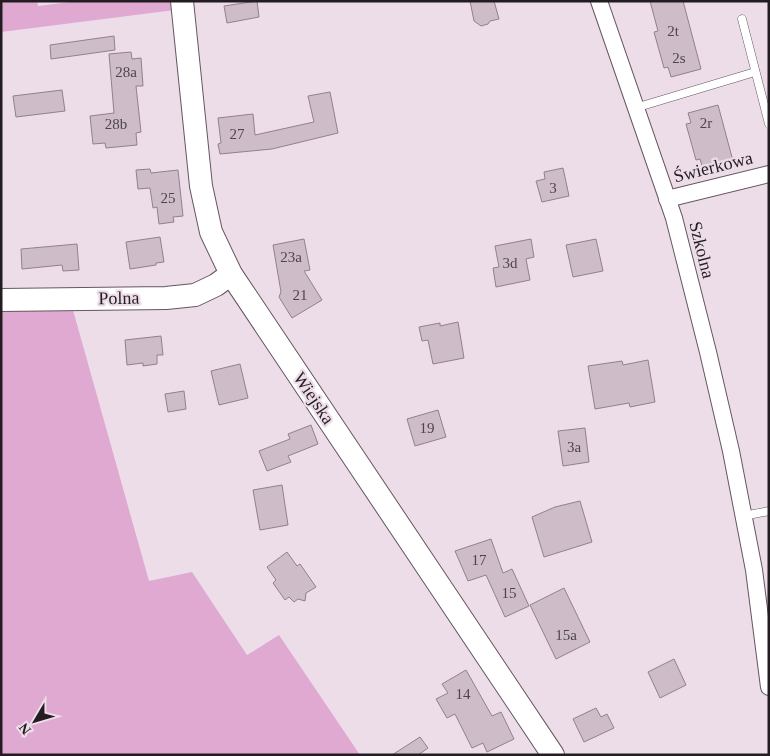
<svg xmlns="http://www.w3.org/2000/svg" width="770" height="756" viewBox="0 0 770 756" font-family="Georgia,serif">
<rect width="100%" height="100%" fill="#eddde9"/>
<!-- green -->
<g fill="#dfa9d1">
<polygon points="1,1 37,1 38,6 79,1 173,1 175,10 1,32"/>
<polygon points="1,303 71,303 149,581 192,572 247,655 279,635 360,755 1,755"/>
</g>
<!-- building -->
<g fill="#cebdc9" stroke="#90818b">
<polygon points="257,1 259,17 227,23 224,6"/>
<polygon points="470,1 494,1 499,19 490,21 488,24 481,26 474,21"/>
<polygon points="650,1 683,1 701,69 671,77 668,67 664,68 654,32 658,31"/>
<polygon points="114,36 115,50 51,59 50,45"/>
<polygon points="131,52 132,59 141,58 143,86 136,86 141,132 136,133 137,145 106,148 105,143 93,144 90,116 114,113 109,54"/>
<polygon points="62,90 65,111 16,117 13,96"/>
<polygon points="330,92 338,133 272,149 220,154 218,144 221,143 218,118 253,114 255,135 314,122 308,96"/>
<polygon points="718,105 733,161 703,169 700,159 696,160 686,124 691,123 688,113"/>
<polygon points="563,168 569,196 542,202 536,181 545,179 544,172"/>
<polygon points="150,169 151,173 178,170 183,216 173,217 174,222 159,224 157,207 153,208 150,188 138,189 136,170"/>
<polygon points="160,237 164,262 156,263 156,265 130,269 126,242"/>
<polygon points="304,239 310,270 304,271 322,300 292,318 279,297 281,292 273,245"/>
<polygon points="531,239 534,257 526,259 530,280 496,287 493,268 499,267 495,246"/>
<polygon points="596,239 603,271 573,277 566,245"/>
<polygon points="77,244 79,270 63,271 62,265 22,269 21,249"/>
<polygon points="458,322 464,358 433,364 428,340 422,341 419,327 440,323 440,326"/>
<polygon points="161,336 163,355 157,355 157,364 143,366 143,363 127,365 125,340"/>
<polygon points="648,360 655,402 630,407 629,403 595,409 588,366 622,361 623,365"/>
<polygon points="240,364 248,398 219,405 211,371"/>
<polygon points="184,391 186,409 168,412 165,394"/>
<polygon points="438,410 446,437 415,446 407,419"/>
<polygon points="311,425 318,444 288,456 291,462 267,471 259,451 290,439 288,434"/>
<polygon points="585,428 589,462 563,466 558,431"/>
<polygon points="282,485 288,525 260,530 253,490"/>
<polygon points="580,501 592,542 544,557 532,517 555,507"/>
<polygon points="491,539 503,573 512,569 529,606 505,617 486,575 468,581 455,551"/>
<polygon points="287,552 297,566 300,564 316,587 306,593 305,601 298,599 294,602 289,597 285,600 273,583 276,580 267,567"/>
<polygon points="564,588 590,642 556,659 530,605"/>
<polygon points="674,659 686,685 660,698 648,672"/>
<polygon points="466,670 492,716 501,712 514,739 487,752 483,743 472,748 455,714 447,718 436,699 448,693 442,684"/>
<polygon points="596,708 601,717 607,714 614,728 584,742 573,719"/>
<polygon points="420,737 428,748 418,755 392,755"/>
</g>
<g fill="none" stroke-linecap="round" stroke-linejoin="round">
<!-- lane casing -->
<g stroke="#645761" stroke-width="9">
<g id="lane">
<polyline points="742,19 769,124"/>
<polyline points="635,108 755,72"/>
<polyline points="743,516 769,511"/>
</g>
</g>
<!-- street casing -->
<g stroke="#645761" stroke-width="18">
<g id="street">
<polyline points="599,1 674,218 708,352 731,451 754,570 769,687"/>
<polyline points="667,199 769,174"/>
</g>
</g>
<!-- secondary casing -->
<g stroke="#645761" stroke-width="24">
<g id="secondary">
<polyline points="182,1 201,186 211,232 231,274 553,755"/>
<polyline points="1,300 166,298 195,295 216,285 231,274"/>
</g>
</g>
<!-- lane -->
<use href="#lane" stroke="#fff" stroke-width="8"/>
<!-- street -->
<use href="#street" stroke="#fff" stroke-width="16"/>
<!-- secondary -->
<use href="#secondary" stroke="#fff" stroke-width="22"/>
</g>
<g text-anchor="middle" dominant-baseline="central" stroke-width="4.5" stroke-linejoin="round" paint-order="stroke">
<!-- number labels -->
<g font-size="15" fill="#4e454c">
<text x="673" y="31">2t</text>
<text x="679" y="58">2s</text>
<text x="126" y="72">28a</text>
<text x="706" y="123">2r</text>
<text x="116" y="124">28b</text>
<text x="237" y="134">27</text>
<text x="553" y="188">3</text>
<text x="168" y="198">25</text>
<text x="291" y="257">23a</text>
<text x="510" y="263">3d</text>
<text x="300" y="295">21</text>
<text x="427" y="428">19</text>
<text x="574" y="447">3a</text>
<text x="479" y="560">17</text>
<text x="509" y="593">15</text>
<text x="566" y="635">15a</text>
<text x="463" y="694">14</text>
</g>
<!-- street labels -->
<g font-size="18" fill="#231d22" stroke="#eddde9">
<text transform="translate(713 167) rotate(-14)">Świerkowa</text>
<text transform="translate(702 250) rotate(76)">Szkolna</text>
<text transform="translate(119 298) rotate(-1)">Polna</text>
<text transform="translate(314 398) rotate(56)">Wiejska</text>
</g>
</g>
<!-- border -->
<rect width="770" height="756" fill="none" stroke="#231d22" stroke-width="5"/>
<!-- north arrow -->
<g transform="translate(35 721) rotate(232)" stroke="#eddde9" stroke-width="4" paint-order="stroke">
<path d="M0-4L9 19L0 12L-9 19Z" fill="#231d22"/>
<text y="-8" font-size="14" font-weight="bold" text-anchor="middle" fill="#231d22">N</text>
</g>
</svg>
